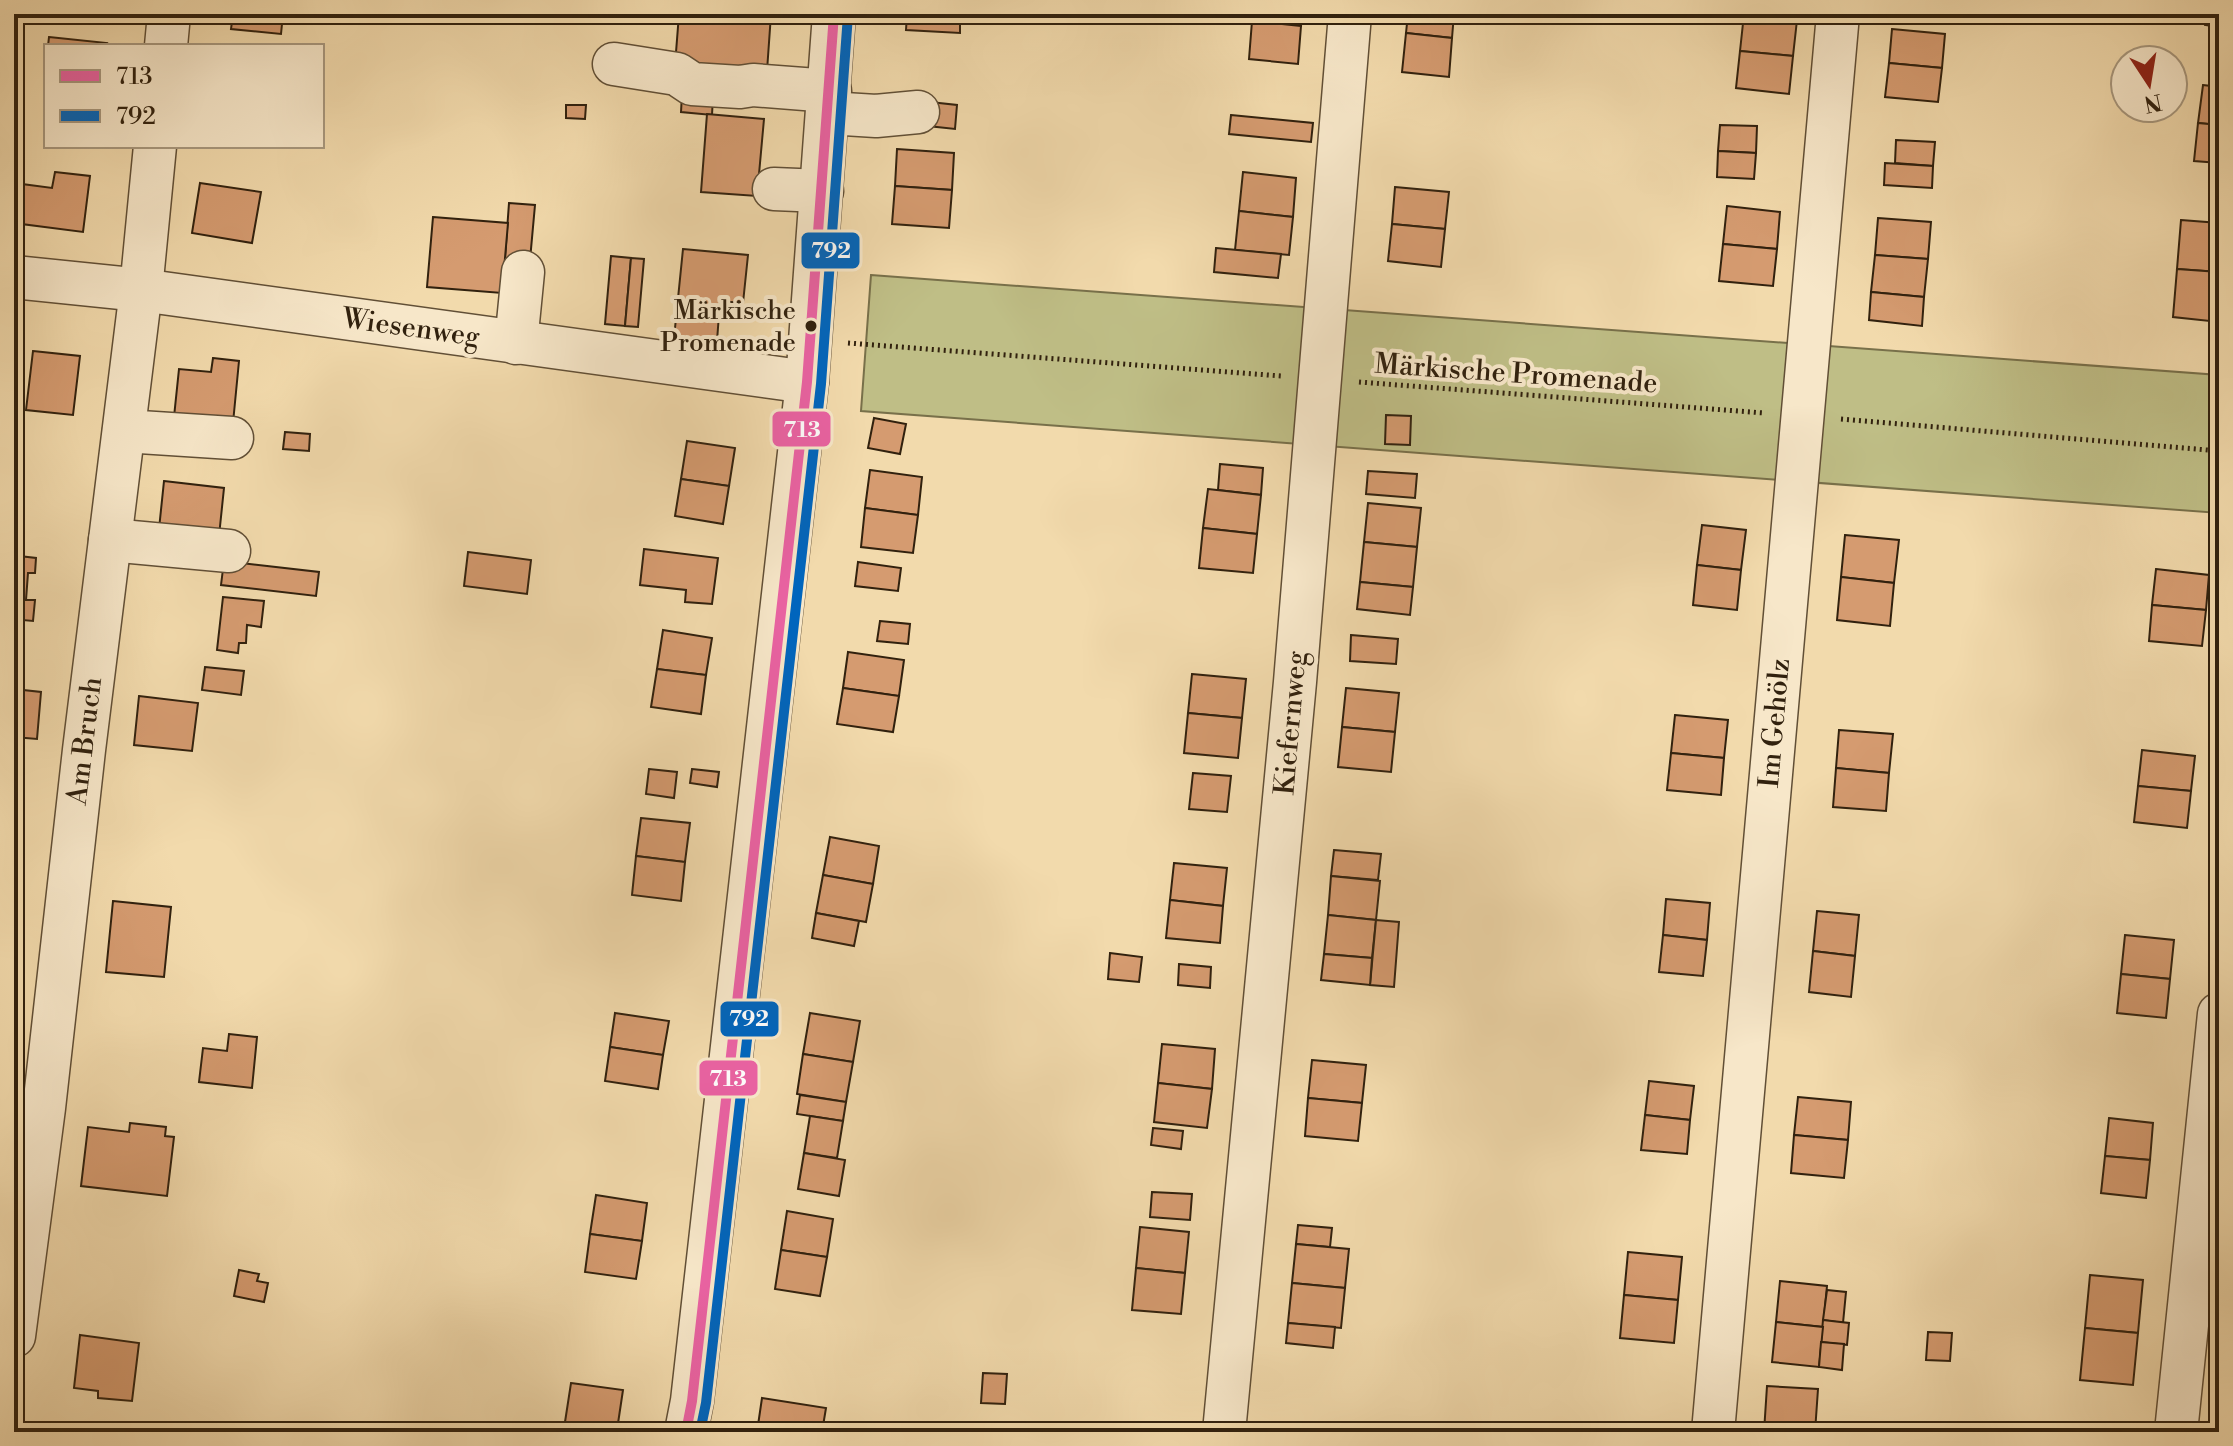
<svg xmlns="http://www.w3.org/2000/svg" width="2233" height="1446" viewBox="0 0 2233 1446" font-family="'Libre Bodoni',serif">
<rect width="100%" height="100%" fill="#f2daac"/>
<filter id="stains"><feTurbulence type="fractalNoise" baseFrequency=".0025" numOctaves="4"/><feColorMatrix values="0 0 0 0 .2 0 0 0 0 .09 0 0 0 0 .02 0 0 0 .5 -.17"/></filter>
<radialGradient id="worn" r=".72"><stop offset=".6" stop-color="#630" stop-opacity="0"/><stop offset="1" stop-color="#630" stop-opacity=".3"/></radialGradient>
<!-- green -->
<polygon fill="#bfbe86" stroke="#78704a" stroke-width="2" points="871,275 2219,375 2219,513 861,411"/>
<!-- building -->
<g fill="#d59b70" stroke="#31210e" stroke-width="2">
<polygon points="233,14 283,14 281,34 231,29"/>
<polygon points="679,14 771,14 767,71 675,65"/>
<polygon points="907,14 960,14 960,33 906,30"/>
<polygon points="1253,14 1302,14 1301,26 1252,21"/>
<polygon points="1408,14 1454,14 1452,38 1406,33"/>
<polygon points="1744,14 1797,20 1793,56 1740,51"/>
<polygon points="2206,14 2219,14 2219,27 2205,25"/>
<polygon points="1252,21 1301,26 1298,64 1249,59"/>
<polygon points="1892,29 1945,34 1942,68 1889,63"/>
<polygon points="1406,33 1452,38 1449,77 1402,72"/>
<polygon points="49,37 107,43 106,46 48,46"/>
<polygon points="1740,51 1793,56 1789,94 1736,88"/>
<polygon points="1889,63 1942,68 1938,102 1885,97"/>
<polygon points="2203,85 2219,87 2219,125 2198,123"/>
<polygon points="682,94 713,96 712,115 681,112"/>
<polygon points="930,102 957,105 955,129 928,126"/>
<polygon points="566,105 586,105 585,119 566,118"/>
<polygon points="707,114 764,119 757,196 701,192"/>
<polygon points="1231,115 1313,123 1311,142 1229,134"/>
<polygon points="2198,123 2219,125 2219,163 2194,161"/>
<polygon points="1720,125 1757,126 1756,153 1718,151"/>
<polygon points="1896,140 1935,142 1933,166 1895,163"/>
<polygon points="897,149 954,153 952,190 895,186"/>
<polygon points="1718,151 1756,153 1754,179 1717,177"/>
<polygon points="1885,163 1933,166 1932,188 1884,185"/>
<polygon points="55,172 90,176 83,232 14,223 14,183 52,188"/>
<polygon points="1243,172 1296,178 1293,217 1239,211"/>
<polygon points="200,183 261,192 252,243 192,233"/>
<polygon points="895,186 952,190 949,228 892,224"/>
<polygon points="1395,187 1449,192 1445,229 1392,224"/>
<polygon points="509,203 535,205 530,260 505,258"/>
<polygon points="1727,206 1780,212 1777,249 1723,244"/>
<polygon points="1239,211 1293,217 1289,255 1235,250"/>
<polygon points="433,217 508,223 502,293 427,287"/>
<polygon points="1878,218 1931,222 1928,259 1875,255"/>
<polygon points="2181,220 2219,223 2219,272 2177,269"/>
<polygon points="1392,224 1445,229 1441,267 1388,261"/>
<polygon points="1723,244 1777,249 1773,286 1719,281"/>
<polygon points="1216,248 1281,254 1278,278 1214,272"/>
<polygon points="683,249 748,255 743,303 720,301 717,341 674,338"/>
<polygon points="1875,255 1928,259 1924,297 1871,292"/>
<polygon points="611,256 631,258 625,326 605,324"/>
<polygon points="631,258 644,259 638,327 625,326"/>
<polygon points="2177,269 2219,272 2219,322 2173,317"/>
<polygon points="1871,292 1924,297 1922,326 1869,320"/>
<polygon points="33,351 80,356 73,415 26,410"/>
<polygon points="213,358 239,361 233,423 174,417 179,369 211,372"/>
<polygon points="1386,415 1411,416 1410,445 1385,444"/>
<polygon points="874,418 906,424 900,454 868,448"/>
<polygon points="285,432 310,434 309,451 283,449"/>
<polygon points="687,441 735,448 729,486 681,479"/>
<polygon points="1220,464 1263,468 1261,495 1218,490"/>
<polygon points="870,470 922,477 918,515 865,508"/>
<polygon points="1368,471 1417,474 1415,498 1366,494"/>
<polygon points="681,479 729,486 723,524 675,516"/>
<polygon points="164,481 224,488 219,536 159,529"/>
<polygon points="1208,489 1261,495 1257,534 1203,528"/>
<polygon points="1368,503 1421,508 1417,547 1364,542"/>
<polygon points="865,508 918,515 913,553 861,547"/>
<polygon points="1702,525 1746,530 1741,570 1697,565"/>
<polygon points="1203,528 1257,534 1253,573 1199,568"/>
<polygon points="1845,535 1899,540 1894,583 1841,577"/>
<polygon points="1364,542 1417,547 1413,587 1360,582"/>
<polygon points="644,549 718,558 712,604 685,602 686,590 640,585"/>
<polygon points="468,552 531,560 527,594 464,586"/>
<polygon points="19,556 36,558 35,573 28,573 26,600 35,600 33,621 23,620 21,634 14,633 14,561 19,561"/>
<polygon points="224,561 319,572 316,596 221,585"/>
<polygon points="858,562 901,568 898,591 855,586"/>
<polygon points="1697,565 1741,570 1737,610 1693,605"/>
<polygon points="2156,569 2209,575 2206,610 2152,605"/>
<polygon points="1841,577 1894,583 1890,626 1837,620"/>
<polygon points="1360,582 1413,587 1410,615 1357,609"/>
<polygon points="223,597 264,601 261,627 247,625 246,643 239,643 238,653 217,650"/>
<polygon points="2152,605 2206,610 2202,646 2149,641"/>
<polygon points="880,621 910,624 908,644 877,641"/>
<polygon points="663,630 712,638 706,675 657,669"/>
<polygon points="1351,635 1398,639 1396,664 1350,661"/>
<polygon points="848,652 904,660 899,696 843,688"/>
<polygon points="205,667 244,671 241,695 202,690"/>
<polygon points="657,669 706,675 701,714 651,707"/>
<polygon points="1192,674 1246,679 1242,718 1188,713"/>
<polygon points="843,688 899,696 893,732 837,724"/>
<polygon points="1346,688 1399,693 1395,732 1342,727"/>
<polygon points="14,689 41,692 37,739 14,737"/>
<polygon points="139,696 198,703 192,751 134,745"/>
<polygon points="1188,713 1242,718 1238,758 1184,753"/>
<polygon points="1675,715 1728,720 1724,758 1671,753"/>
<polygon points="1342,727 1395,732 1391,772 1338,767"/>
<polygon points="1839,730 1893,734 1889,773 1836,768"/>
<polygon points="2142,750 2195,756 2191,791 2138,786"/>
<polygon points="1671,753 1724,758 1721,795 1667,790"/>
<polygon points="1836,768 1889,773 1886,811 1833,807"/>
<polygon points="649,769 677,772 674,798 646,794"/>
<polygon points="692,769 719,772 717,787 690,783"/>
<polygon points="1193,773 1231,776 1227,812 1189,809"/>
<polygon points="2138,786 2191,791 2187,828 2134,822"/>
<polygon points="641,818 690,823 685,862 636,856"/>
<polygon points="830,837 879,846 873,884 823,875"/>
<polygon points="1334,850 1381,854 1378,880 1331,876"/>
<polygon points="636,856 685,862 681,901 632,895"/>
<polygon points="1174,863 1227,868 1223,906 1170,900"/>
<polygon points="823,875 873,884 866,922 816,913"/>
<polygon points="1331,876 1380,881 1376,920 1328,915"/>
<polygon points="1666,899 1710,903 1707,940 1663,935"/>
<polygon points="1170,900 1223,906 1220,943 1166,938"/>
<polygon points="113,901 171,907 164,977 106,972"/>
<polygon points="1817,911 1859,915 1855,956 1813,951"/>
<polygon points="816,913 859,921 854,946 812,938"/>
<polygon points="1328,915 1376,920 1372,958 1324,954"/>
<polygon points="1376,920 1399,922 1394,987 1370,985"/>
<polygon points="1663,935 1707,940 1703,976 1659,972"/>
<polygon points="2125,935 2174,940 2170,979 2121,974"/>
<polygon points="1813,951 1855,956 1851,997 1809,992"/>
<polygon points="1110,953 1142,957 1139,982 1108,979"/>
<polygon points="1324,954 1372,958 1370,985 1321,980"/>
<polygon points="1179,964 1211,967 1210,988 1178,985"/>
<polygon points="2121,974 2170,979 2166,1018 2117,1013"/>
<polygon points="615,1013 669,1021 663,1055 610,1047"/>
<polygon points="810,1013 860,1021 853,1062 803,1054"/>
<polygon points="229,1034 257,1037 252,1088 199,1082 203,1048 227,1051"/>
<polygon points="1162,1044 1215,1049 1212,1089 1158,1083"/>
<polygon points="610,1047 663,1055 658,1089 605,1081"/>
<polygon points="803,1054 853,1062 846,1102 797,1094"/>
<polygon points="1312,1060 1366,1065 1362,1103 1308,1098"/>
<polygon points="1649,1081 1694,1086 1690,1120 1645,1115"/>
<polygon points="1158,1083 1212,1089 1207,1128 1154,1122"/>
<polygon points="800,1095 846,1102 843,1121 797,1114"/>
<polygon points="1798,1097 1851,1102 1848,1140 1794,1135"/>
<polygon points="1308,1098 1362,1103 1358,1141 1305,1136"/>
<polygon points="1645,1115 1690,1120 1687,1154 1641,1150"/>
<polygon points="810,1116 843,1121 837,1158 804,1153"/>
<polygon points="2109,1118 2153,1123 2150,1160 2105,1156"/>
<polygon points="130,1123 166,1127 165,1136 174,1137 167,1196 81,1186 88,1127 129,1132"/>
<polygon points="1153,1128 1183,1131 1181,1149 1151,1145"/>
<polygon points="1794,1135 1848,1140 1844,1178 1791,1173"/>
<polygon points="804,1153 845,1160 839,1196 798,1189"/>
<polygon points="2105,1156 2150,1160 2146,1198 2101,1193"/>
<polygon points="1152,1192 1192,1194 1190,1220 1150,1217"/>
<polygon points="596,1195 647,1203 642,1241 590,1234"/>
<polygon points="787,1211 833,1219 827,1257 781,1250"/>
<polygon points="1298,1225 1332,1228 1330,1247 1296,1244"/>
<polygon points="1140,1227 1189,1232 1185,1273 1136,1268"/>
<polygon points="590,1234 642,1241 636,1279 585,1272"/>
<polygon points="1296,1244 1349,1249 1345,1288 1292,1283"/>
<polygon points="781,1250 827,1257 820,1296 775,1289"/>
<polygon points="1628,1252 1682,1257 1678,1300 1624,1295"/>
<polygon points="1136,1268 1185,1273 1181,1314 1132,1310"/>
<polygon points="239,1270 259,1274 257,1281 268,1283 264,1302 234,1296"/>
<polygon points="2090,1275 2143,1280 2138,1333 2085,1328"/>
<polygon points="1780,1281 1827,1286 1823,1327 1776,1322"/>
<polygon points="1292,1283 1345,1288 1341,1328 1288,1323"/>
<polygon points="1827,1290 1846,1292 1843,1323 1823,1320"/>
<polygon points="1624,1295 1678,1300 1674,1343 1620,1338"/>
<polygon points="1823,1320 1849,1323 1847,1345 1821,1342"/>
<polygon points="1776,1322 1823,1327 1819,1367 1772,1362"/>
<polygon points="1288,1323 1335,1327 1333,1348 1286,1343"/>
<polygon points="2085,1328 2138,1333 2133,1385 2080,1380"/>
<polygon points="1928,1332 1952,1333 1950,1361 1926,1360"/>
<polygon points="80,1335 139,1343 132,1401 98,1398 98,1391 74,1388"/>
<polygon points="1821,1342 1844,1344 1842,1370 1819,1367"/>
<polygon points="983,1373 1007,1374 1005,1404 981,1403"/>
<polygon points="571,1383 623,1390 617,1430 565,1422"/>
<polygon points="1767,1386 1818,1389 1815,1432 1764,1432"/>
<polygon points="762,1398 826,1408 822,1432 757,1432"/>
<polygon points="565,1422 617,1430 617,1432 564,1432"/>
<polygon points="1122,1422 1168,1426 1167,1432 1121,1432"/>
</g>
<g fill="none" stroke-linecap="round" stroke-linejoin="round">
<!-- minor casing -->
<g stroke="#614f36" stroke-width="45">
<g id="minor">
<polyline points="166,46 169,14"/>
<polyline points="614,64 677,74 692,84 740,87 753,85 830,91"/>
<polyline points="828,113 876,116 918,112"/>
<polyline points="774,189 822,191"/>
<polyline points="14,277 141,290 807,382"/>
<polyline points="516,343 523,272"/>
<polyline points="124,431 232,438"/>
<polyline points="110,540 229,551"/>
<polyline points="14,1336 44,1108 84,750 141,290 155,146"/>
<polyline points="686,1432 692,1401 807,382 834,14"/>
<polyline points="1224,1432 1295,682 1350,14"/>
<polyline points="1713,1432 1838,14"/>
<polyline points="2176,1432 2219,1014"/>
</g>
</g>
<!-- path -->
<g stroke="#31210e" stroke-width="5" stroke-dasharray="2 4" stroke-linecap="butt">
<polyline points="848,343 1281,376"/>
<polyline points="1359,382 1764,413"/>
<polyline points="1841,419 2219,451"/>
</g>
<!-- minor -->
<use href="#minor" stroke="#f7e7c9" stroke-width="42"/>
<!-- bus-1 casing -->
<g stroke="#f7e7c9" stroke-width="16">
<polyline id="bus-1" points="686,1432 692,1401 807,382 834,14"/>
</g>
<!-- bus-2 casing -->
<g stroke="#f7e7c9" stroke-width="16">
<polyline id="bus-2" points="700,1432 706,1403 821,384 848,15"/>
</g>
<!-- bus-1 -->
<use href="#bus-1" stroke="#ea62a3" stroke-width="10"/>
<!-- bus-2 -->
<use href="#bus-2" stroke="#0065bd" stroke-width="10"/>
</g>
<!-- markers -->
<circle fill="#31210e" stroke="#f7e7c9" stroke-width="3" cx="811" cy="326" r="7"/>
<g text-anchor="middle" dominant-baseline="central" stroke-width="8" stroke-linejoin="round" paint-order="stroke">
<!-- bus labels -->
<g font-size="26" fill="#31210e" stroke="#f7e7c9" text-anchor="end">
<text x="796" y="311">Märkische<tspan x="796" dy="32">Promenade</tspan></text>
</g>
<!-- street labels -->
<g font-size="28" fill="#31210e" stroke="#f7e7c9">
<text transform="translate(411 328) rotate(8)">Wiesenweg</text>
<text transform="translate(1516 374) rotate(4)">Märkische Promenade</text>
<text transform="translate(1291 723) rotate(-85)">Kiefernweg</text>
<text transform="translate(1775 723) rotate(-85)">Im Gehölz</text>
<text transform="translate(85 741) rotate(-83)">Am Bruch</text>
</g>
</g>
<g stroke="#f7e7c9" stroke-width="3">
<rect x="800" y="231" width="61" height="39" rx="8" fill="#0065bd"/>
<rect x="771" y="410" width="61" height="38" rx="8" fill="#ea62a3"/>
<rect x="719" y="1000" width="61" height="38" rx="8" fill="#0065bd"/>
<rect x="698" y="1059" width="61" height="38" rx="8" fill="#ea62a3"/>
</g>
<g font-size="22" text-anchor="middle" font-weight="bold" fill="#fff">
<text x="831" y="258">792</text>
<text x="802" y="437">713</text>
<text x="749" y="1026">792</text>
<text x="728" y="1086">713</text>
</g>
<!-- margin -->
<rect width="2233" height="1446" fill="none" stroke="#f2daac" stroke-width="48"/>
<rect x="16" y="16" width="2201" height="1414" fill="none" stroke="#31210e" stroke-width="4"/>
<rect x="24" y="24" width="2185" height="1398" fill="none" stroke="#31210e" stroke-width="2"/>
<!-- legend -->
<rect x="44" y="44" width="280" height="104" fill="#f7e7c9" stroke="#a8987e" stroke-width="2"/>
<rect x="60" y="70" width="40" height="12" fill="#ea62a3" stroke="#a8987e" stroke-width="2"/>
<text x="116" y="84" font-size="24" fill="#31210e">713</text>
<rect x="60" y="110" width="40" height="12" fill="#0065bd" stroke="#a8987e" stroke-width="2"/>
<text x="116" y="124" font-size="24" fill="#31210e">792</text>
<!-- north arrow -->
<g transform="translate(2149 84) rotate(168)"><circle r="38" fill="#f7e7c9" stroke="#a8987e" stroke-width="2"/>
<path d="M0-6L14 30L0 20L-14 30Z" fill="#8f2418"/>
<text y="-12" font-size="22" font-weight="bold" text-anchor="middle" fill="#31210e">N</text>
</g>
<rect width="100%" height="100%" filter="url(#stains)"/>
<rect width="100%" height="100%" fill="url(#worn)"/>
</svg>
